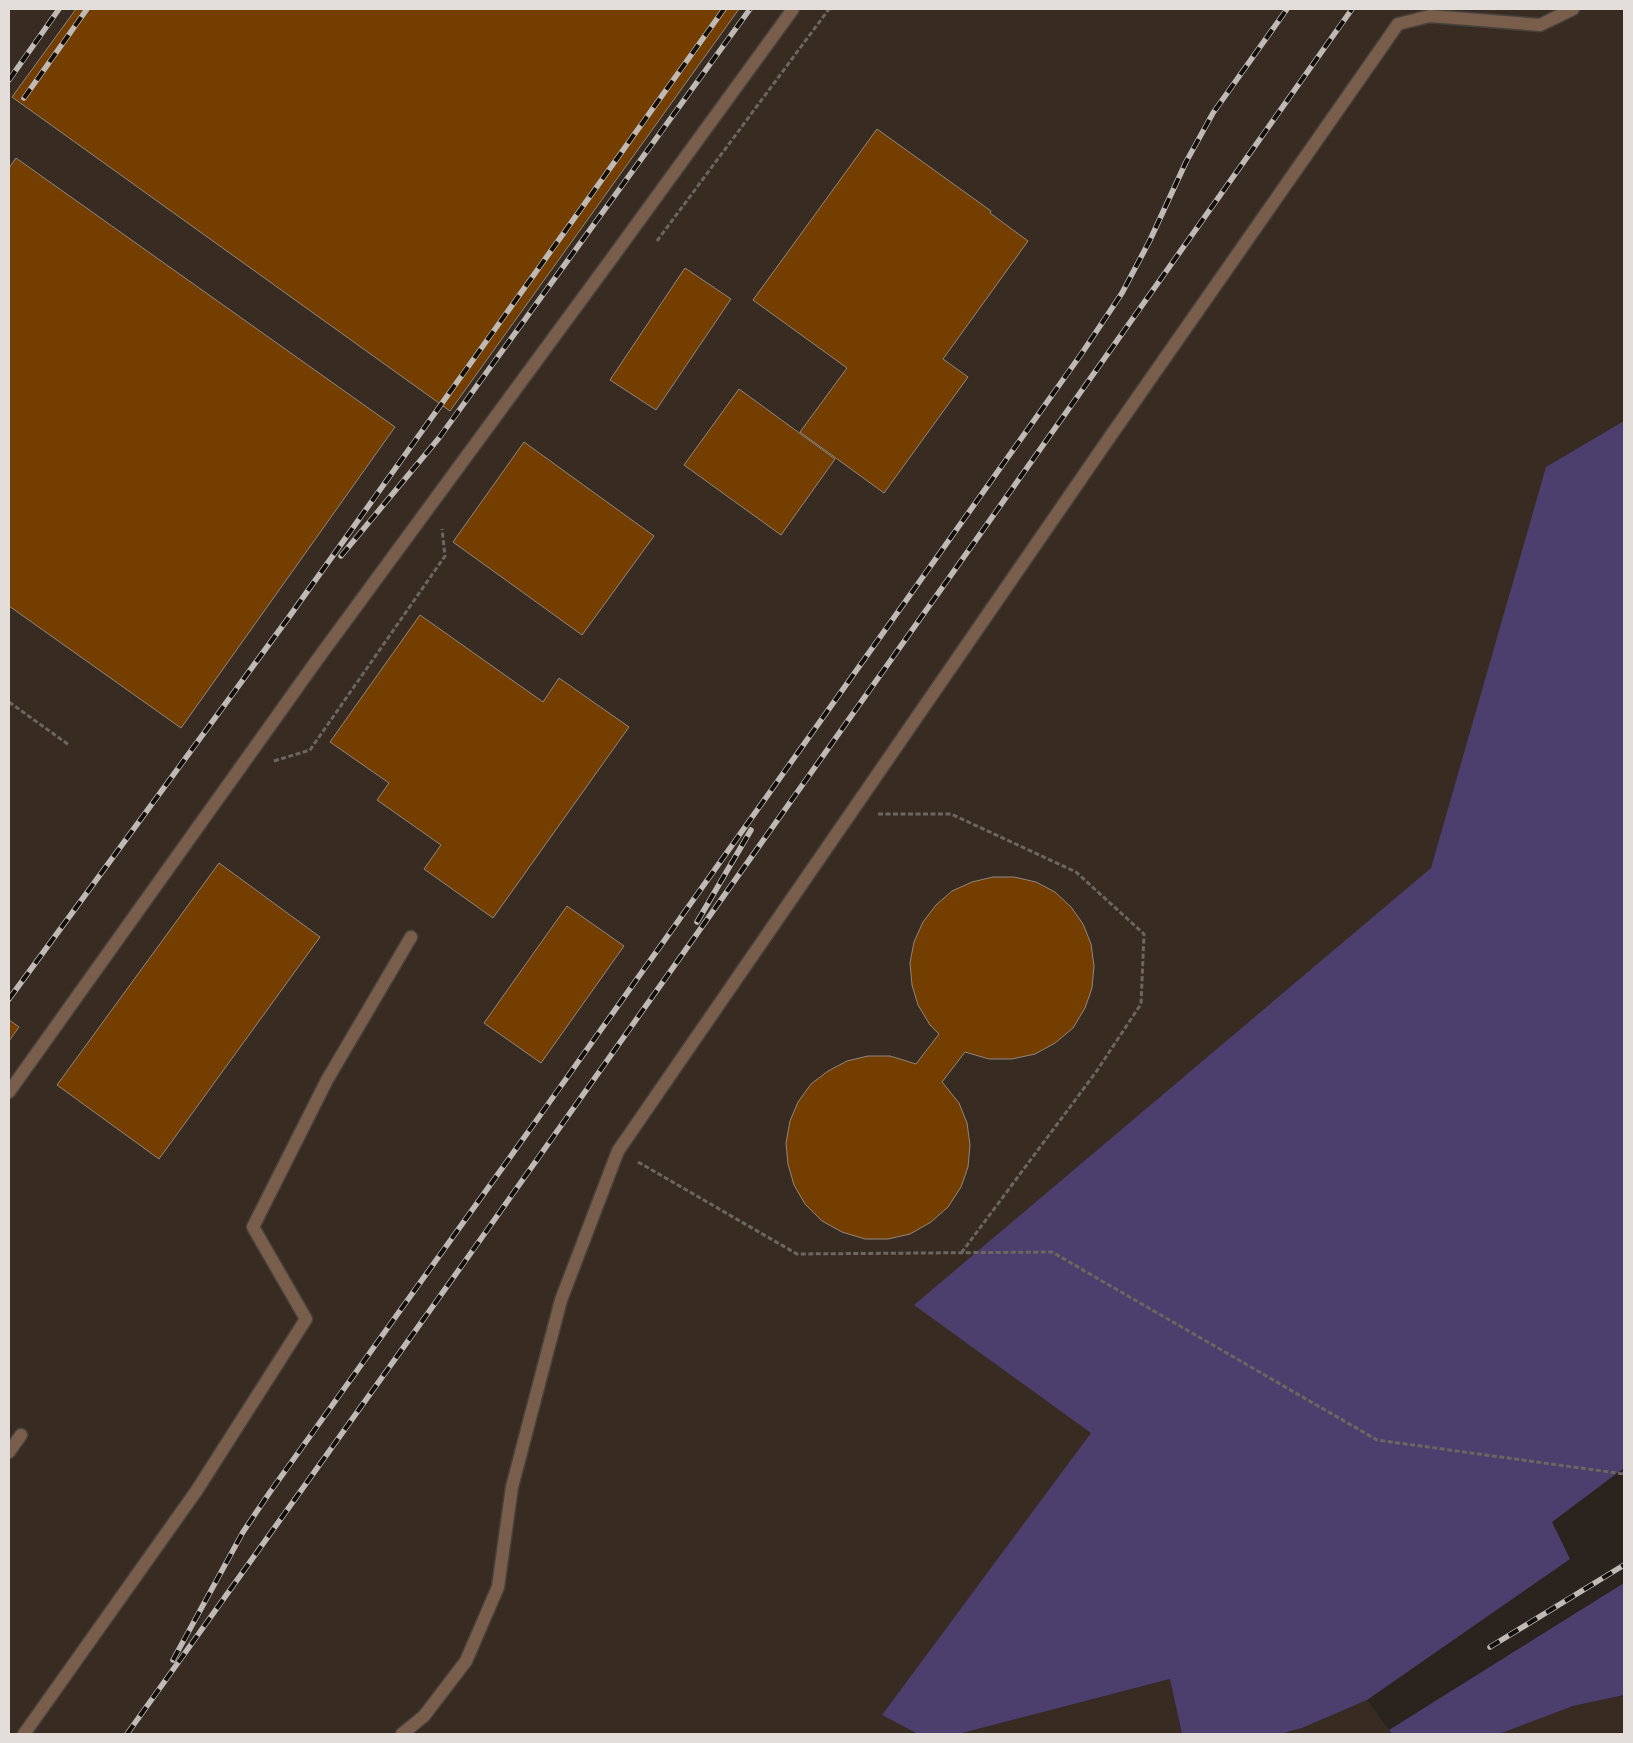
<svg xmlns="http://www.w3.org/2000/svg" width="1633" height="1743" viewBox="0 0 1633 1743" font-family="'Source Sans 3',sans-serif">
<rect width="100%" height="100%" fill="#2b241e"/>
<!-- built -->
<g fill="#382c22">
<polygon points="9,9 1624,9 1624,734 882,1715 918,1734 9,1734"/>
<polygon points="1171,1679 1182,1734 958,1734"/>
<polygon points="1624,1695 1624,1734 1499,1734 1573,1706"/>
<polygon points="1367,1700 1392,1734 1280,1734 1302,1728"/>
</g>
<!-- green -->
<g fill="#4c3f6e">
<polygon points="1624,421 1624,1468 1552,1522 1570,1559 1367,1700 1302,1728 1280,1734 1182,1734 1170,1679 958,1734 918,1734 882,1715 1091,1433 914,1305 1431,868 1546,467"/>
<polygon points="1624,1583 1624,1695 1573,1706 1499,1734 1392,1734 1389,1730"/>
</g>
<!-- building -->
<g fill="#743e01" stroke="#908780">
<polygon points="76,9 739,9 450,411 12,97"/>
<polygon points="877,129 991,211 990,213 1028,241 943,359 968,377 884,493 800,432 847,368 753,300"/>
<polygon points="16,158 395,427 181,728 9,606 9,168"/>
<polygon points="685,268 731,299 656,410 610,380"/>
<polygon points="739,389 835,459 781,535 684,465"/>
<polygon points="524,442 654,536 582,635 453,542"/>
<polygon points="420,615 543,702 559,678 629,727 493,918 424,869 441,845 377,800 389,783 330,742"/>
<polygon points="219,863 320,937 159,1159 57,1085"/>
<polygon points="993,877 1014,877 1036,882 1055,892 1071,907 1083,924 1091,944 1094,966 1092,988 1085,1008 1073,1028 1055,1043 1035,1054 1012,1059 989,1059 965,1052 942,1082 959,1103 967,1123 970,1145 968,1167 961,1187 948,1207 931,1222 910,1234 888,1239 865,1239 842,1232 822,1221 805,1204 794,1185 788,1164 786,1143 790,1121 798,1102 811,1084 828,1071 847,1061 868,1056 890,1056 916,1064 939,1034 930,1025 918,1005 912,985 910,963 914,942 923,922 936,905 952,891 972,882"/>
<polygon points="567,906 624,946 541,1063 484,1023"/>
<polygon points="9,1020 19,1027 9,1041"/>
</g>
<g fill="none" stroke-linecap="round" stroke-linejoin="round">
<!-- service casing -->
<g stroke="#48423c" stroke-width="15">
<g id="service">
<polyline points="9,1092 317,660 612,258 793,9"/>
<polyline points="9,1452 21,1435"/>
<polyline points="24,1734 197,1490 306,1319 253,1227 327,1080 411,937"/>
<polyline points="402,1734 424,1716 466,1661 498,1587 512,1487 561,1300 618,1151 1105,444 1398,24 1430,16 1540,25 1573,9"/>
</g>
</g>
<!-- path -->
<g stroke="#6c6661" stroke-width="3" stroke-dasharray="5 2.5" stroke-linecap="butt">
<polyline points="657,241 829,9"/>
<polyline points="9,702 69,745"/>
<polyline points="274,761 310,750 445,556 442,529"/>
<polyline points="878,814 951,814 1076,872 1144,934 1141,1004 1096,1072 962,1252"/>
<polyline points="638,1162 797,1254 1052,1252 1377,1440 1624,1474"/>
</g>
<!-- service -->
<use href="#service" stroke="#785e4b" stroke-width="12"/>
<!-- rail casing -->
<g stroke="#bfbab6" stroke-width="5.5">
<g id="rail">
<polyline points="9,80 59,9"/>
<polyline points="24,98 87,9"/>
<polyline points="341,556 439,438 750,9"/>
<polyline points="697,922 751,830"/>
<polyline points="9,999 289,617 724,9"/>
<polyline points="1490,1647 1624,1565"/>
<polyline points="173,1660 243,1532 270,1492 546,1107 1082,353 1122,293 1150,240 1186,162 1213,113 1287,9"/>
<polyline points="127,1734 468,1257 1352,9"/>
</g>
</g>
<!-- rail -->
<use href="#rail" stroke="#110e0b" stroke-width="4" stroke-dasharray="11" stroke-linecap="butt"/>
</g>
<!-- border -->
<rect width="1633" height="1743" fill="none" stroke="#e3deda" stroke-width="20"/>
</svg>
